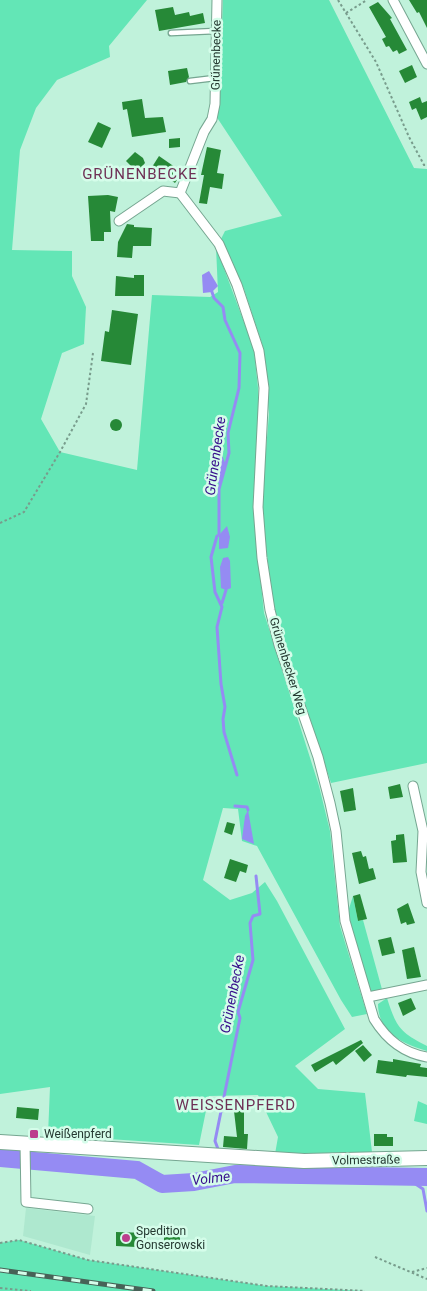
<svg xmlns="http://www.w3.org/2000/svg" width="427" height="1291" viewBox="0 0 427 1291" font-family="Roboto,sans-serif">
<rect width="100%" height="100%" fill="#c0f2db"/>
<!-- built -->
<polygon fill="#aee8cf" points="26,1208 95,1216 90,1255 23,1236"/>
<!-- green -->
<g fill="#63e6b6">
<polygon points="0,0 147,0 109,46 110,57 57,80 36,108 20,150 12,250 72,251 72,276 86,307 84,344 62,353 41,419 60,452 137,470 152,295 210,297 218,292 216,247 254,349 258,388 258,428 253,506 264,613 319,786 330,831 340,926 367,1014 352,1017 341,1000 257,846 242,841 238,809 223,808 203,880 230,900 252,893 265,882 277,901 345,1029 295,1066 318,1089 365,1093 372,1152 275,1154 278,1137 258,1095 209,1096 199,1145 48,1135 50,1087 0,1094"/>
<polygon points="223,0 329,0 414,168 427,169 427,763 331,783 274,610 261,508 269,414 263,347 244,289 221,239 225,231 282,216 216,116 220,80"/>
<polygon points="353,896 358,921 363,920 383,993 370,996 345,921"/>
<path d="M387,998C396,1026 399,1032 427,1046V1051C403,1044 378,1032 378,1004Z"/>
<polygon points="418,1101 427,1105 427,1124 414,1121"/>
<polygon points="19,1240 88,1260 266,1286 365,1291 0,1291 0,1243"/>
</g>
<!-- water -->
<g fill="#958bf3">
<polygon points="209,271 218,286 212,292 203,293 202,275"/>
<polygon points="221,453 226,465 221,483 208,483 205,480 214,456"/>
<polygon points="227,526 230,537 228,548 219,549 219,535"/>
<polygon points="228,557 230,561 231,588 226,590 221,588 220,567 223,558"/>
<polygon points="248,810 254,844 242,839 245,816"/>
</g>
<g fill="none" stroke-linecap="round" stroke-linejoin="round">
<!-- stream -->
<g stroke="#958bf3" stroke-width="3">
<polyline points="212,292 214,298 223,307 225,320 240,353 239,388 228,433 229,453 219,489 219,535 217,536 211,557 215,592 222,607 217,627 221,684 225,707 223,719 224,732 237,775"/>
<polyline points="222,603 226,590"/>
<polyline points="235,806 247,807 248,810"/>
<polyline points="218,1149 215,1141 240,1018 238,1012 253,960 250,923 253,916 260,914 256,876"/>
<polyline points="212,1174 213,1179"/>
<polyline points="405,1177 423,1189 427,1211"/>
</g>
<!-- river -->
<polyline stroke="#958bf3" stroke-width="18" points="0,1158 137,1170 162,1184 194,1182 235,1174 427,1177"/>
</g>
<!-- building -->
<g fill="#268937">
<polygon points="409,0 427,0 427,28 419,12 417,13"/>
<polygon points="378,2 392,18 390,19 407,50 399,54 397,50 393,52 389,46 386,47 382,39 386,37 369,7"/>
<polygon points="173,7 175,15 189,12 190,16 203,13 205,23 159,31 155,10"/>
<polygon points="412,65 417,77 405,83 399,71"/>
<polygon points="187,68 189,77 186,82 170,85 168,71"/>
<polygon points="420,97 422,103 427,101 427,117 421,120 416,108 412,110 409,102"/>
<polygon points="142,99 145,118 163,117 166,132 132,137 127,109 123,110 122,102"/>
<polygon points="98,122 111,128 102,148 88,142"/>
<polygon points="180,138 180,147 169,148 169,139"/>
<polygon points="207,147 221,150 217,173 224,174 222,189 210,187 207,204 199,203 204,175 201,175"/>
<polygon points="135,152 143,158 145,163 137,172 126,161"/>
<polygon points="159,156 182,172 175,183 152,167"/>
<polygon points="108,195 118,197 115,212 110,211 111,232 104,232 104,241 91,241 88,196"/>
<polygon points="127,224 134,225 134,227 152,228 151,246 133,246 132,258 117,257 118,242"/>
<polygon points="134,275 144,275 144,296 115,296 116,276 134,278"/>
<polygon points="112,310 138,314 131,365 101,361 105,331 109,332"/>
<circle cx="116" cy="425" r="6"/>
<polygon points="400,784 403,797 390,799 388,787"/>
<polygon points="353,788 356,810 344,812 340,791"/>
<polygon points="227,822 235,824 232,835 224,832"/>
<polygon points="404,834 407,862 393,863 391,841 396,840 396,835"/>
<polygon points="361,851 363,857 366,856 369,869 373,868 376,879 359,884 352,853"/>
<polygon points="230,859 248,865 246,873 240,871 236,882 224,878"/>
<polygon points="360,894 367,919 358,921 353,896"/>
<polygon points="408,903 415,923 407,925 406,922 401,924 397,909"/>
<polygon points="391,937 395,953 382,956 378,940"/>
<polygon points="414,947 421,977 407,979 402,950"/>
<polygon points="411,998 416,1009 403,1016 398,1003"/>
<polygon points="361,1040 363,1043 336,1065 333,1061 315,1072 311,1065"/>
<polygon points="363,1045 372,1055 364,1062 355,1051"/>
<polygon points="393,1059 421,1064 420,1067 427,1068 427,1077 407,1075 406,1077 376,1073 378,1060 393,1062"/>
<polygon points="17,1107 39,1109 38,1120 16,1118"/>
<polygon points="234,1111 244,1111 244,1134 248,1134 247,1149 223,1147 224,1136 237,1137"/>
<polygon points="374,1134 387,1134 387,1137 393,1137 393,1146 374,1146"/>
<polygon points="116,1232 148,1233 147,1243 136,1243 136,1247 116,1246"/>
<polygon points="171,1233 180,1233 180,1244 164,1244 164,1235 171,1235"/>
</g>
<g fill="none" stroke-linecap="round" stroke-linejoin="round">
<!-- service casing -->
<g stroke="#76a691" stroke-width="7">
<g id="service">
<polyline points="171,33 216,31"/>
<polyline points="190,81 215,78"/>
</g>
</g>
<!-- minor casing -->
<g stroke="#76a691" stroke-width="11">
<g id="minor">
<path d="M217,0L215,104L212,119L204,132L180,193L219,244L237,285L259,351L264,388L258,507L262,558L270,610L279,645L318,757L330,803L336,831L345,921L374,1019C387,1040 403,1053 427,1057"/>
<polyline points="393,0 427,64"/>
<polyline points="119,221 163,191 180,193"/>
<polyline points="413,786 423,831 421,872 427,903"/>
<polyline points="368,997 427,985"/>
<polyline points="25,1143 26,1202 88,1209"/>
</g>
</g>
<!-- primary casing -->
<g stroke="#76a691" stroke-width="16">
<polyline id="primary" points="0,1142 304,1161 427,1158"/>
</g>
<!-- path -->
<g stroke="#789c8c" stroke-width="2" stroke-dasharray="2.5 2.5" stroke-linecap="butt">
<polyline points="338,0 376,62 409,137 424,165 427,165"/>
<polyline points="346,13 367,0"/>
<polyline points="0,523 24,512 60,452 86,404 93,353"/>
<polyline points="0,1243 19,1240 88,1260 267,1286 365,1291"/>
<polyline points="375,1257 427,1279"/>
<polyline points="412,1272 427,1268"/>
<polyline points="0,1288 31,1291"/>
</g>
<!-- service -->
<use href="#service" stroke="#fff" stroke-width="4.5"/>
<!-- minor -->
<use href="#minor" stroke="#fff" stroke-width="9"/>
<!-- primary -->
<use href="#primary" stroke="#fff" stroke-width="14"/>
<!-- rail casing -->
<g stroke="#476257" stroke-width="5">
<polyline id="rail" points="0,1270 153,1291"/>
</g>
<!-- rail -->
<use href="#rail" stroke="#d5fdea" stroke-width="3" stroke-dasharray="9" stroke-linecap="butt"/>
</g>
<!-- markers -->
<g fill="#bc3f8d" stroke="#d5fdea" stroke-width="2">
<rect x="29" y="1129" width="10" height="10" rx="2.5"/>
<circle cx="126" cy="1238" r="5"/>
</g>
<g text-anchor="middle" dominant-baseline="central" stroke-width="5" stroke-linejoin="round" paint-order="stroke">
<!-- street labels -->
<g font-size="12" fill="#253931" stroke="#d5fdea">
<text transform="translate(216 55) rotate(-89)">Grünenbecke</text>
<text transform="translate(288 666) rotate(73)">Grünenbecker Weg</text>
<text transform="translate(366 1160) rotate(-1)">Volmestraße</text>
</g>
<!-- poi labels -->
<g font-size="12" fill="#253931" stroke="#d5fdea" text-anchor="start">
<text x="44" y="1134">Weißenpferd</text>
<text x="136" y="1231">Spedition<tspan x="136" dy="14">Gonserowski</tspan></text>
</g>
<!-- water labels -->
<g font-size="14" font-style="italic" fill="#370f8c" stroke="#d5fdea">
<text transform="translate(215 456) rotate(-82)">Grünenbecke</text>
<text transform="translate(232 994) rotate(-79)">Grünenbecke</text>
<text transform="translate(211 1178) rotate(-7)">Volme</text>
</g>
<!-- quarter labels -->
<g font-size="15" letter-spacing="1" fill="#6e3055" stroke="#d5fdea">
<text x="140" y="174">GRÜNENBECKE</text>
<text x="236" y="1105">WEISSENPFERD</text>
</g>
</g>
</svg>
